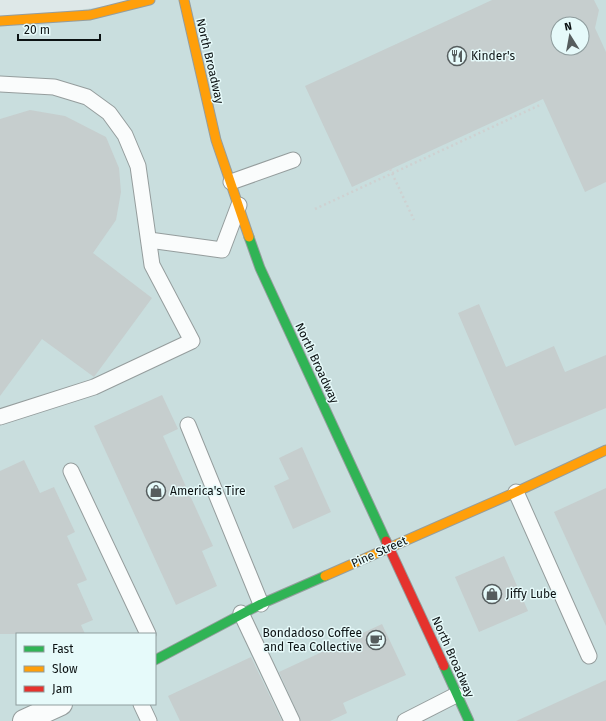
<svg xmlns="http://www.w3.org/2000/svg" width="606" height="721" viewBox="0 0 606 721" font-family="'Fira Sans',sans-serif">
<rect width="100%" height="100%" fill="#dee8e8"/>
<!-- built -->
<path fill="#c9dede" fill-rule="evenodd" d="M150,0H606V721H0V21ZM558,24H582V48H558ZM17,634H155V704H17Z"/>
<!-- building -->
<g fill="#c6cece" fill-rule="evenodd">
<path d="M492,0H594L599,10L595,28L606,52V182L585,192L543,99L352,187L305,86ZM558,24H582V48H558Z"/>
<polygon points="30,110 65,116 106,137 119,168 121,192 116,220 93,253 152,298 94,377 42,339 0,396 0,119"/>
<polygon points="479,304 506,367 554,346 565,372 606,355 606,408 515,446 458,313"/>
<polygon points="162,395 178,429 163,436 213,546 202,551 217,586 176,605 94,426"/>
<polygon points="302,447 331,512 293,529 274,486 289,479 279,458"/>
<polygon points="24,460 40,493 54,487 75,532 67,536 87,580 77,584 93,620 81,625 85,634 0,634 0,471"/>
<polygon points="606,488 606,626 554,512"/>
<polygon points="504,556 528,611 479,632 455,577"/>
<polygon points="382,624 406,675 343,703 347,713 330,721 301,721 279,672"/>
<polygon points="251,657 282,721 180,721 168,696"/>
<polygon points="606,680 606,721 516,721"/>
</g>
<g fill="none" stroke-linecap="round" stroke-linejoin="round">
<!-- lane casing -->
<g stroke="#959d9d" stroke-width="17">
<g id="lane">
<polyline points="0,84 54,87 87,97 109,113 125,135 138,166 152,265 192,341 94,387 0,417"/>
<polyline points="231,182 293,160"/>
<polyline points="149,240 222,250 239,205"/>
<polyline points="188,425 261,604"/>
<polyline points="71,471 148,634"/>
<polyline points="516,492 589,656"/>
<polyline points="241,613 292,721"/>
<polyline points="141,704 149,721"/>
<polyline points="405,721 456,695"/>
</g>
</g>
<!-- street casing -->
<g stroke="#959d9d" stroke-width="24">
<polyline id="street" points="24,721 61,704"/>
</g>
<!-- fast casing -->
<g stroke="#959d9d" stroke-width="11">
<g id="fast">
<polyline points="249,237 260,268 386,541"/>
<polyline points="155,660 261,604 325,576"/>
<polyline points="444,666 469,721"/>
</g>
</g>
<!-- slow casing -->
<g stroke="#959d9d" stroke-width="11">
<g id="slow">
<polyline points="184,0 216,140 249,237"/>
<polyline points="0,21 90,15 150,0"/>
<polyline points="325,576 516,492 606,450"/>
</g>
</g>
<!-- jam casing -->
<g stroke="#959d9d" stroke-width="11">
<polyline id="jam" points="386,541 444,666"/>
</g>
<!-- path -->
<polyline stroke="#ced1d1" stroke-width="2.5" stroke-dasharray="2 3" stroke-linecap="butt" points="315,209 542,104"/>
<!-- lane -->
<use href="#lane" stroke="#fafcfc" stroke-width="15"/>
<!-- street -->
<use href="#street" stroke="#fafcfc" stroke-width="22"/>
<!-- fast -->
<use href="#fast" stroke="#30b455" stroke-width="9"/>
<!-- slow -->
<use href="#slow" stroke="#ff9f0a" stroke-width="9"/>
<!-- jam -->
<use href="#jam" stroke="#e5322d" stroke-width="9"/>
<!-- path-bridge -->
<polyline stroke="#ced1d1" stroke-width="2.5" stroke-dasharray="2 3" stroke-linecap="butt" points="390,169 414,220"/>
</g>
<!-- icons -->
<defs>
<g id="restaurant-ring" transform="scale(1)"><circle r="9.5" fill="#e6fafa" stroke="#565d5e" stroke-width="1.5"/><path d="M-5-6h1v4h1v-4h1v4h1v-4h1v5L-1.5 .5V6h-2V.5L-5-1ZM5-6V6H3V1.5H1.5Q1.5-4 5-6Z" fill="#565d5e"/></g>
<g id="shop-ring" transform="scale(1)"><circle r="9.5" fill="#e6fafa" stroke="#565d5e" stroke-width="1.5"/><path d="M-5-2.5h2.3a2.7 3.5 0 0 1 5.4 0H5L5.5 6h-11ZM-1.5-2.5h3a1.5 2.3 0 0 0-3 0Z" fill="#565d5e"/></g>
<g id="cafe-ring" transform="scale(1)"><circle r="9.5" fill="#e6fafa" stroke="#565d5e" stroke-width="1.5"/><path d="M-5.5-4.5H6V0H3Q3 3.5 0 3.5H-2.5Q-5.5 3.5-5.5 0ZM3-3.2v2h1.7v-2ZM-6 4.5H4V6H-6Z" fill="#565d5e"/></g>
</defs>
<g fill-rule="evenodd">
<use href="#restaurant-ring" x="457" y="56"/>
<use href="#shop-ring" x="156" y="491"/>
<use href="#shop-ring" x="492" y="594"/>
<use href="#cafe-ring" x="376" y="640"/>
</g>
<g text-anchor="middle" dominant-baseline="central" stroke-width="3" stroke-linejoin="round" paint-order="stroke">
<!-- poi labels -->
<g font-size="12" fill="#0c1213" stroke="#e6fafa" text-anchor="start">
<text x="471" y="56">Kinder's</text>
<text x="170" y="491">America's Tire</text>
<text x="506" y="594">Jiffy Lube</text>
<text x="362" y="633" text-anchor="end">Bondadoso Coffee<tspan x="362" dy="14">and Tea Collective</tspan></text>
</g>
<!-- street labels -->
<g font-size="12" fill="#0c1213" stroke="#e6fafa">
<text transform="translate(210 61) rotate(77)">North Broadway</text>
<text transform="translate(317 363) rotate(65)">North Broadway</text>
<text transform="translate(379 552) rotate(-24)">Pine Street</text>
<text transform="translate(453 657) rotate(66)">North Broadway</text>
</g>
</g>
<!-- legend -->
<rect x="16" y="633" width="140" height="72" fill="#e6fafa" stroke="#8f9d9e"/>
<rect x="24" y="646" width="20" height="6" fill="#30b455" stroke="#8f9d9e"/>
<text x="52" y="653" font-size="12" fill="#0c1213">Fast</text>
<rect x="24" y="666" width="20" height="6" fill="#ff9f0a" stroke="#8f9d9e"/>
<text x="52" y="673" font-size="12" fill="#0c1213">Slow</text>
<rect x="24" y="686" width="20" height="6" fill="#e5322d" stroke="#8f9d9e"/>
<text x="52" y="693" font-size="12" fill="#0c1213">Jam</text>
<!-- north arrow -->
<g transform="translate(570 36) rotate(349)"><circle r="19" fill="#e6fafa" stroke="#8f9d9e"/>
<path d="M0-3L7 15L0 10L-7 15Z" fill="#565d5e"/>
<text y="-6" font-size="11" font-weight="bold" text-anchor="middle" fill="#0c1213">N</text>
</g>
<!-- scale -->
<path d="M18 34v6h82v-6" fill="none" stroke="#0c1213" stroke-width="2"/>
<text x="24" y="34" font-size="12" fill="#0c1213" stroke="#e6fafa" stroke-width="3" paint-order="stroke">20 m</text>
</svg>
